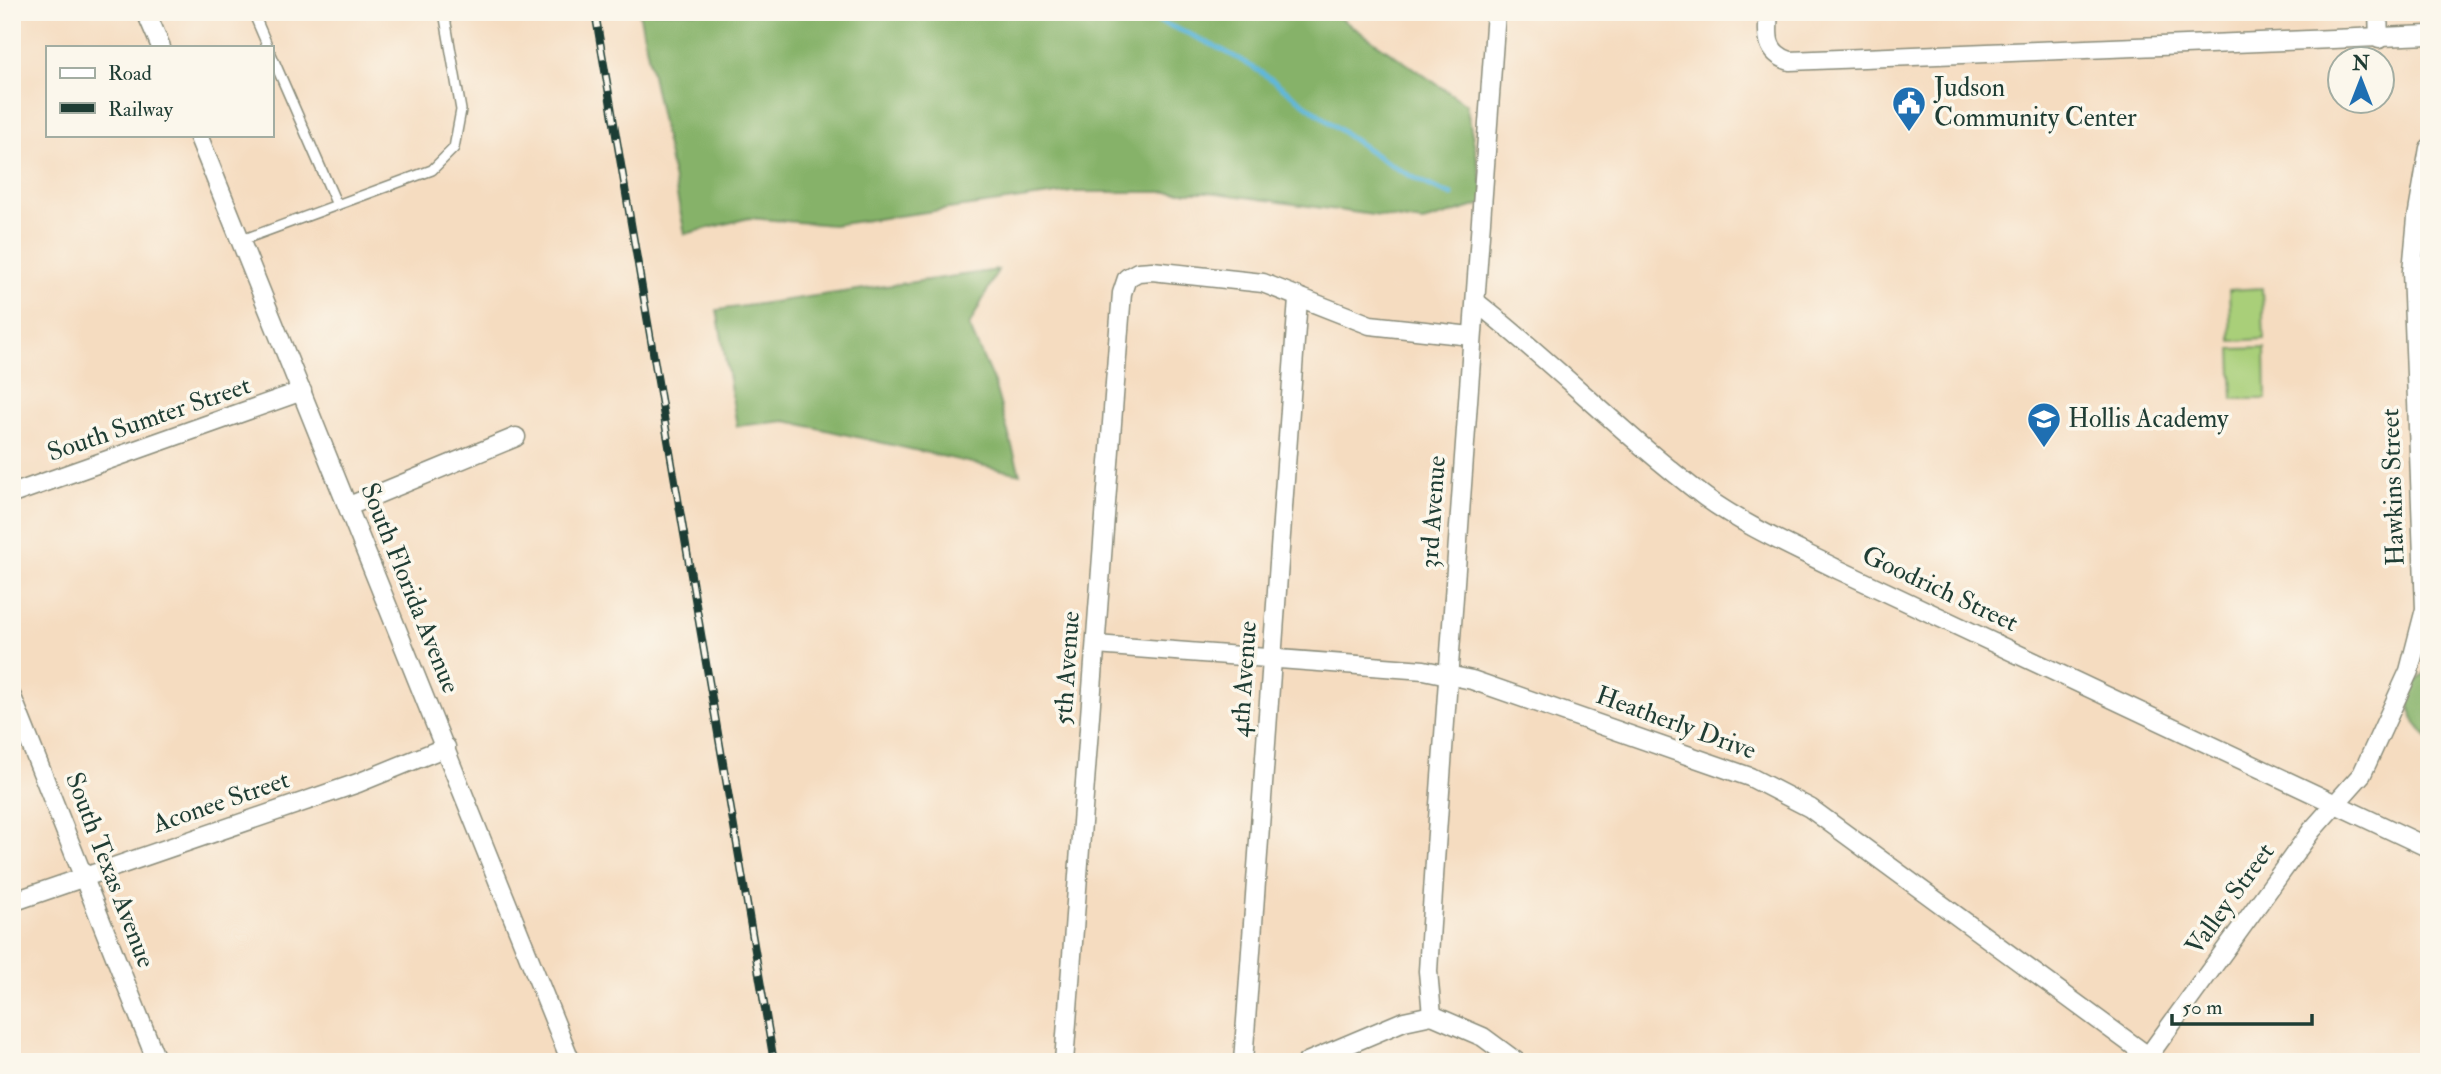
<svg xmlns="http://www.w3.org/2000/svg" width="2441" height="1074" viewBox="0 0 2441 1074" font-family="'IM FELL Double Pica',serif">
<rect width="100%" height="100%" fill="#fbf7ec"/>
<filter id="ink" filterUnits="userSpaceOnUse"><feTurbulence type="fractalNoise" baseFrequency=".0143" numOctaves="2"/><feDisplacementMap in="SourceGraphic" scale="14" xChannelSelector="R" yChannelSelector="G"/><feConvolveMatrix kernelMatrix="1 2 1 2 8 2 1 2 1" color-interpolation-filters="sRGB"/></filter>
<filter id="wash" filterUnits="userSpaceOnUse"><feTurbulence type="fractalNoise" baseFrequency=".00686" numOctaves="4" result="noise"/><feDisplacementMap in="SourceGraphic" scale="28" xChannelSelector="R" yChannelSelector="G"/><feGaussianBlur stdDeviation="1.57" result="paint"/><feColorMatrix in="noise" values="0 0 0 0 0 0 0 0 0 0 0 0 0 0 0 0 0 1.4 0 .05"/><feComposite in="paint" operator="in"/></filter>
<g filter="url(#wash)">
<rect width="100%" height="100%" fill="#f5dcc0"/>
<!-- green -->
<g fill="#a9cf79" stroke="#648656" stroke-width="2">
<polygon points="2262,288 2264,339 2231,341 2229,290"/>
<polygon points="2265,348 2266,399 2233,399 2231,349"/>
</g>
<!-- forest -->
<g fill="#86b269" stroke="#52784e" stroke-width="2">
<polygon points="639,12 1331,12 1466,104 1486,203 1423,222 1209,192 1072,192 833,225 749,218 685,234"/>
<polygon points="998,270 969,326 994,383 1020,474 786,421 737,426 717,310"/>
<polygon points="2429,668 2429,740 2412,718 2408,691"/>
</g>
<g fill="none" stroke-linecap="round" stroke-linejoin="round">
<!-- stream -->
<path stroke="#5eb7db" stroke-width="5" d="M1133,12C1179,28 1228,50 1268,77C1328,119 1383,169 1452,195"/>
</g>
</g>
<g filter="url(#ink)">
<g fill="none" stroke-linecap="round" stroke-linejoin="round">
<!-- service casing -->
<g stroke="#8a8c7a" stroke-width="12">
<g id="service">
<polyline points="253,12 268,47"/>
<polyline points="271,54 337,205"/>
<polyline points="242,240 432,170 454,148 461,110 444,12"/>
</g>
</g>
<!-- minor casing -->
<g stroke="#8a8c7a" stroke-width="21">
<g id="minor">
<polyline points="146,12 161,47"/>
<path d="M1769,12C1767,35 1765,53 1790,61L2429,35"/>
<polyline points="2378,12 2379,39"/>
<polyline points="198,135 571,1062"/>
<path d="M1476,302C1555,364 1625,437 1705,497C1745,526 1793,547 1837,569L2429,848"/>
<polyline points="12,494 302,391"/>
<polyline points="349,506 516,437"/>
<polyline points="1096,645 1424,670 1472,680 1750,777 1810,808 2156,1062"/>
<polyline points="12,697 157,1062"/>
<polyline points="12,902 358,783 446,747"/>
<polyline points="1432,1015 1428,971 1435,861 1496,12"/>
<polyline points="1432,1015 1483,1037 1517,1062"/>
<polyline points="1064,1062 1119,330 1122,293 1127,278 1138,272 1152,271 1263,283 1370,325 1471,336"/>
<polyline points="1243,1062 1298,299"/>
<polyline points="1307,1062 1404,1021 1432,1015"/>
<polyline points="2144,1062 2312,830 2362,774 2409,671 2425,609 2412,271 2417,218 2429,148"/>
</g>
</g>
<!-- service -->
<use href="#service" stroke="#fff" stroke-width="9"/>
<!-- minor -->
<use href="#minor" stroke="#fff" stroke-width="18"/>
<!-- rail casing -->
<g stroke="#1f3d34" stroke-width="8">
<polyline id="rail" points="595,12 774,1062"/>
</g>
<!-- rail -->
<use href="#rail" stroke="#fbf7ec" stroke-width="5" stroke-dasharray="16" stroke-linecap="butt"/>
</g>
</g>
<!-- icons -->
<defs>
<g id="civic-pin" transform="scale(1.75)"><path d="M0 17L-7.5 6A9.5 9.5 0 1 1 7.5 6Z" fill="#1f6fb2" stroke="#fbf7ec"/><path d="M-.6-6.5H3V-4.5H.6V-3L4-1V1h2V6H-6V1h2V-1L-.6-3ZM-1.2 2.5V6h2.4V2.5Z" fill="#fff"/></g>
<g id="school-pin" transform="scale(1.75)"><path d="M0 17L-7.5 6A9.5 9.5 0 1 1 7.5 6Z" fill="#1f6fb2" stroke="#fbf7ec"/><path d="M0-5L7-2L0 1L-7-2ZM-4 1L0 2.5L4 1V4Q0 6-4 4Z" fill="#fff"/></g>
</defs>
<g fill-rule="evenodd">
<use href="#civic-pin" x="1909" y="103"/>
<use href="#school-pin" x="2044" y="419"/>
</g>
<g text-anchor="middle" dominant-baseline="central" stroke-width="7" stroke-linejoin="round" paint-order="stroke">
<!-- poi labels -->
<g font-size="26" fill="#1f3d34" stroke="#fbf7ec" text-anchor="start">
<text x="1934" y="88">Judson<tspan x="1934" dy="30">Community Center</tspan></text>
<text x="2068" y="419">Hollis Academy</text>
</g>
<!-- street labels -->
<g font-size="26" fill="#1f3d34" stroke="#fbf7ec">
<text transform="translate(149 419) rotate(-19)">South Sumter Street</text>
<text transform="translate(2393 487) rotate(-92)">Hawkins Street</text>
<text transform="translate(1433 512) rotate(-86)">3rd Avenue</text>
<text transform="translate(410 588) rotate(68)">South Florida Avenue</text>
<text transform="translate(1940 589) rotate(25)">Goodrich Street</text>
<text transform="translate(1067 668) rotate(-86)">5th Avenue</text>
<text transform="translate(1244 679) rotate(-86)">4th Avenue</text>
<text transform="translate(1676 723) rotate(20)">Heatherly Drive</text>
<text transform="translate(221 802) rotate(-19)">Aconee Street</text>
<text transform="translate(110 870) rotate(69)">South Texas Avenue</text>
<text transform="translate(2230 899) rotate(-54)">Valley Street</text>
</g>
</g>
<!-- margin -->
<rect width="2441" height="1074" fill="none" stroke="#fbf7ec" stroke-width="42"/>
<!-- legend -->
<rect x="46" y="46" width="228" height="91" fill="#fbf7ec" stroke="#a3ada2" stroke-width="2"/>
<rect x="60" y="68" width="35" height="10" fill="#ffffff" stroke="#a3ada2" stroke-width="2"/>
<text x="108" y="80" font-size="21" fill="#1f3d34">Road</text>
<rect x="60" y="103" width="35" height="10" fill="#1f3d34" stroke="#a3ada2" stroke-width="2"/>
<text x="108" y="116" font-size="21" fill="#1f3d34">Railway</text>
<!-- north arrow -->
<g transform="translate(2361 80)"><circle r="33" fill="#fbf7ec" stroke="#a3ada2" stroke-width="2"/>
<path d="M0-5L12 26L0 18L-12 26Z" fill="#1f6fb2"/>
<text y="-10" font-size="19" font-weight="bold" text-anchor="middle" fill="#1f3d34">N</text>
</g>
<!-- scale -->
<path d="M2172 1014v10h140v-10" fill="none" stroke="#1f3d34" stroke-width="3.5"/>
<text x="2182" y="1014" font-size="21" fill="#1f3d34" stroke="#fbf7ec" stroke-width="5" paint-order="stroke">50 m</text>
</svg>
